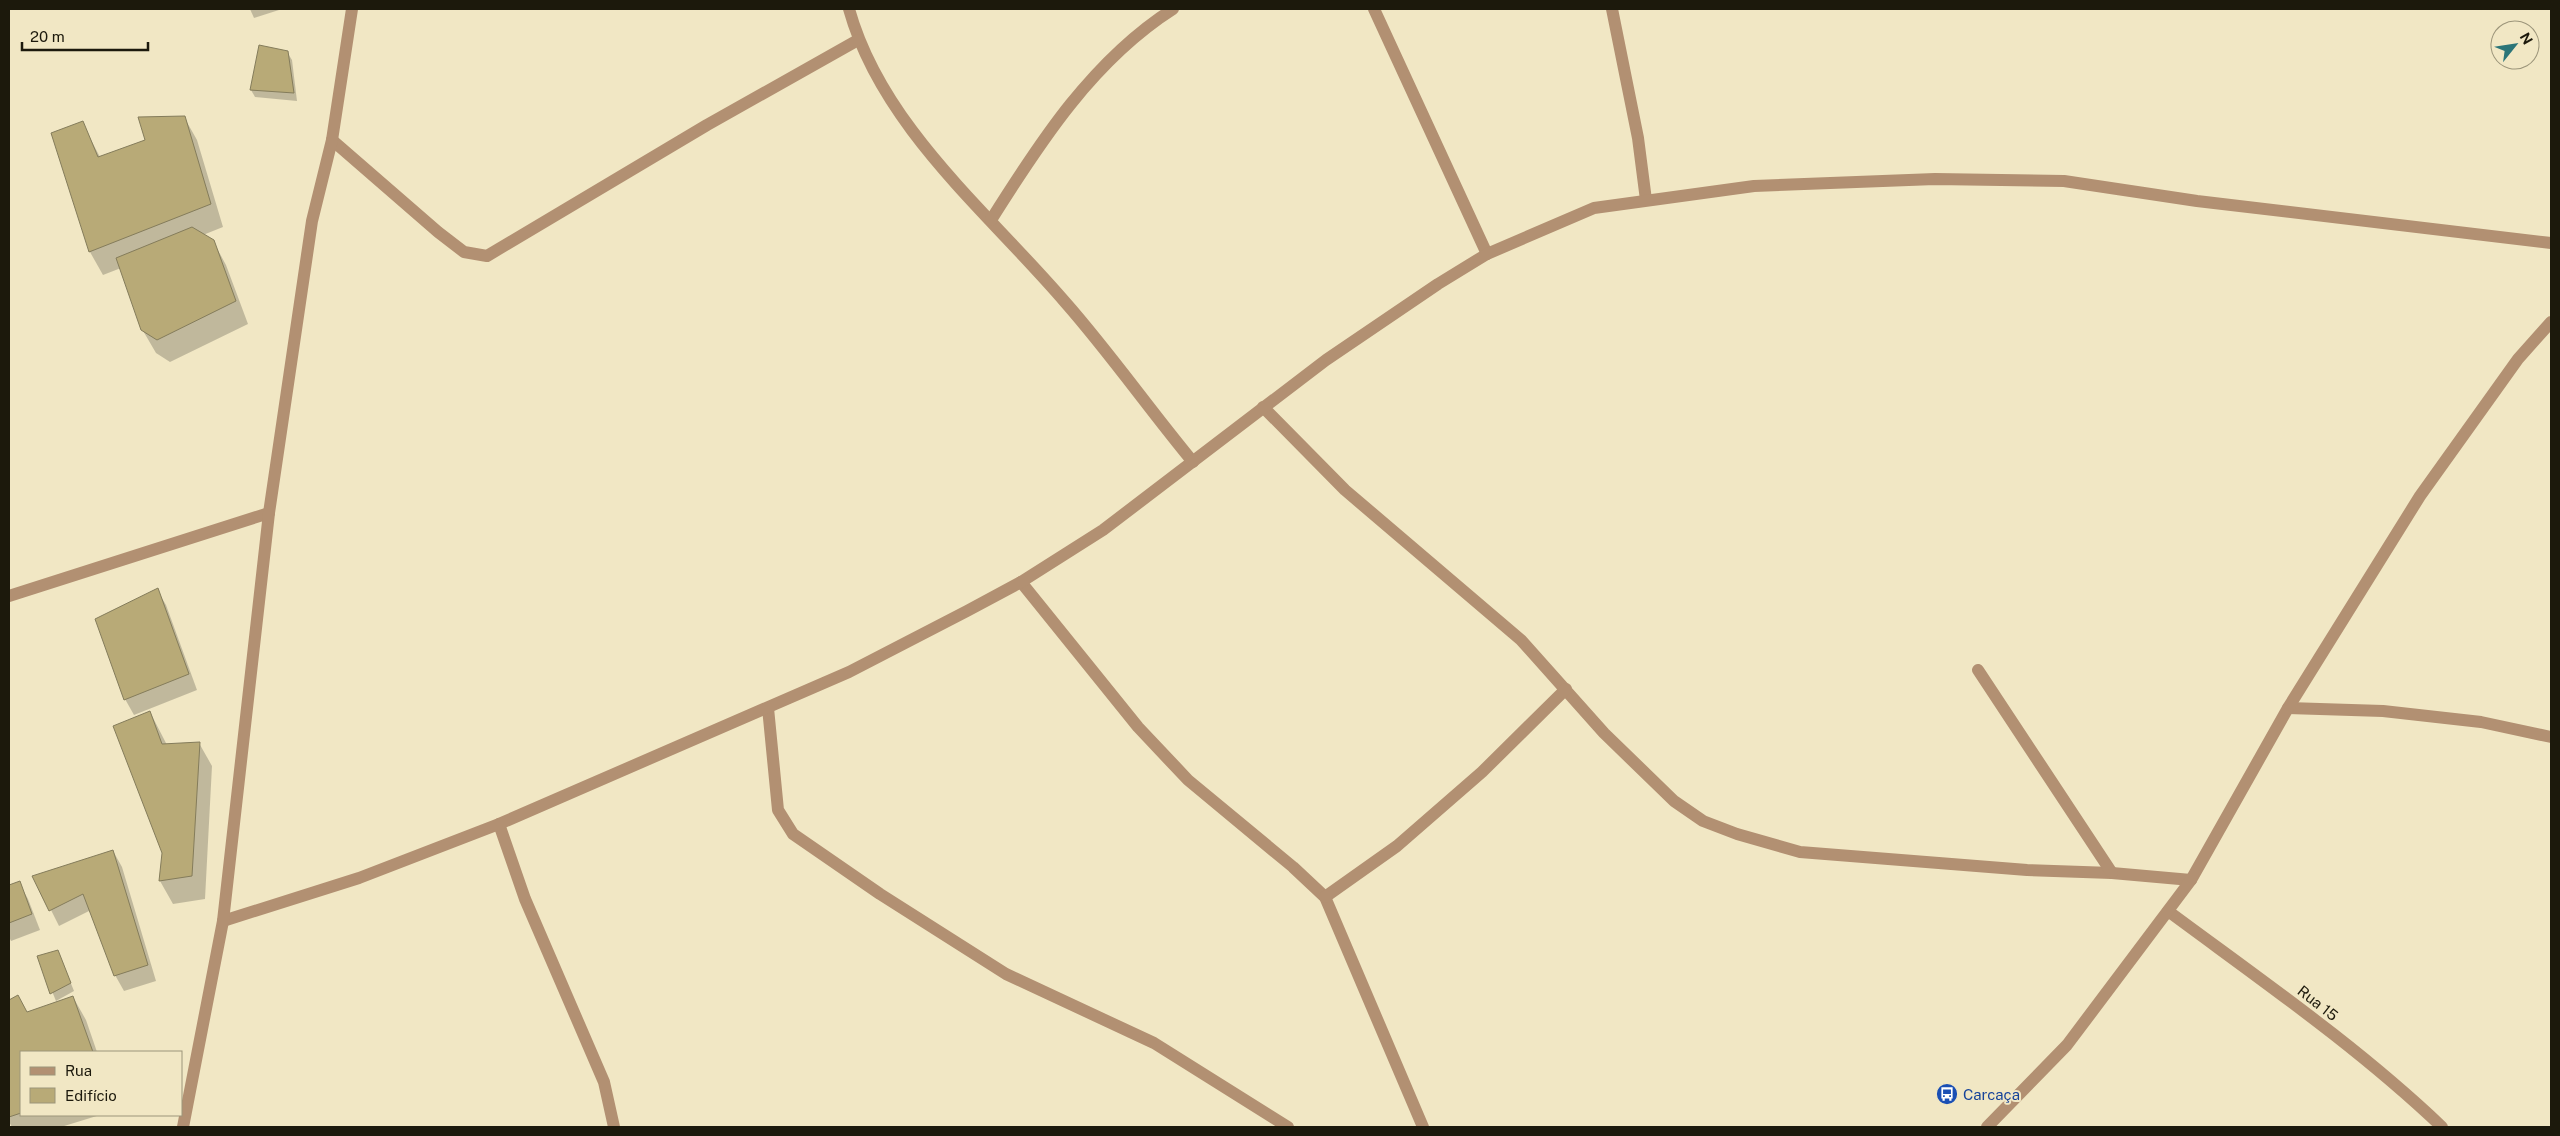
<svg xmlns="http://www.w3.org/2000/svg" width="2560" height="1136" viewBox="0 0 2560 1136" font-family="'Public Sans',sans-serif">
<rect width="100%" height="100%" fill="#f1e7c4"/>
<!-- shadow -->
<g fill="#0003">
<polygon points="250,9 278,9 279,10 254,18"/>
<polygon points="287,52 292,60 297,101 255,97 251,90"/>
<polygon points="184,117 197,140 223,227 203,235 213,241 226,265 248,324 170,362 156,353 142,329 121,268 103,275 90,252 53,134 82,123 100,157 146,141"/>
<polygon points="157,590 166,605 197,690 134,715 125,699"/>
<polygon points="150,712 167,745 199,743 212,766 205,899 173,904 160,881 163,852"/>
<polygon points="113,851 122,867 156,981 124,991 115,975 91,910 59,926 34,876"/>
<polygon points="19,883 28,899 40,930 11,941 9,937 9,887"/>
<polygon points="38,957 61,959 74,991 56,1001"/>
<polygon points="18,997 27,1013 73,997 86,1020 97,1052 21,1052 21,1115 100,1115 61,1127 12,1127 9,1122 9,1002"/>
</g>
<!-- building -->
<g fill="#b8aa77" stroke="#847c5b">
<polygon points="259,45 288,51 294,93 250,90"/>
<polygon points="185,116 211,204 89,252 51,133 83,121 98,157 145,140 138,117"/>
<polygon points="192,227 214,240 236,301 157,340 141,330 116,258"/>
<polygon points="158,588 189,674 124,700 95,619"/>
<polygon points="150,711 162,744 200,742 192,876 159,881 162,853 113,726"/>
<polygon points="113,850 148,965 114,976 83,894 49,911 32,876"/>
<polygon points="20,881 32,914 9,923 9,885"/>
<polygon points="58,950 71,983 50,994 37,956"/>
<polygon points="18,995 27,1012 73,996 93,1052 21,1052 21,1113 9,1117 9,1000"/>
</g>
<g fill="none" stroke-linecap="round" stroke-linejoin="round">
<!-- minor -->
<g stroke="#b29072" stroke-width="12">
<path d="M849,9C882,127 988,212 1065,302C1110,353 1149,409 1193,462"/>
<polyline points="1374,9 1487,254"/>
<polyline points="1612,9 1638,138 1646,200"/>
<polyline points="332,140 438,232 464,252 487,256 707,125 858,40"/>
<path d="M991,220C1040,142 1093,60 1173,9"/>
<polyline points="1263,407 1345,490 1521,640 1604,733 1674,801 1703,821 1737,834 1800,852 2027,870 2112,873 2191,880"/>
<polyline points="1021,582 1138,727 1188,780 1293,867 1325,897 1423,1127"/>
<polyline points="9,596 269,513"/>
<polyline points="1978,670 2112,873"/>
<polyline points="768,708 778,810 793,834 880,894 1006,974 1154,1043 1288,1127"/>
<polyline points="2288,708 2383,711 2481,722 2551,737"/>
<polyline points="499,824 525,899 604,1082 614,1127"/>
<polyline points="1325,897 1397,846 1482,772 1566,689"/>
<path d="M2168,911C2261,980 2358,1047 2442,1127"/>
<polyline points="223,921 359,878 499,824 849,672 967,611 1021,582 1103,530 1326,360 1438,284 1487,254 1594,208 1754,186 1935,179 2064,181 2197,201 2551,243"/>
<polyline points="183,1127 223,921 269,513 312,221 332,140 352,9"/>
<polyline points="1987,1127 2067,1045 2191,880 2288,708 2420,496 2518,359 2551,322"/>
</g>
</g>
<!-- icons -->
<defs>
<g id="bus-disc" transform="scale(1.125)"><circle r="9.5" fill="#1a4fb4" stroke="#f1e7c4"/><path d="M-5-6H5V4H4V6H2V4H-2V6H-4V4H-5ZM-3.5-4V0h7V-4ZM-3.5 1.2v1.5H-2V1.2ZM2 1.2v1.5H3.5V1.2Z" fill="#fff"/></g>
</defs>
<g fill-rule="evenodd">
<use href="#bus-disc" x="1947" y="1094"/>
</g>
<g text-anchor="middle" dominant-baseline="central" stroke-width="4" stroke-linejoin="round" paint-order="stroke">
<!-- street labels -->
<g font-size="15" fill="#1c190c" stroke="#f1e7c4">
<text transform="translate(2318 1003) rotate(38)">Rua 15</text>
</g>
<!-- transit labels -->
<g font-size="15" fill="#164399" stroke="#f1e7c4" text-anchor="start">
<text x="1963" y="1094">Carcaça</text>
</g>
</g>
<!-- border -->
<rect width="2560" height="1136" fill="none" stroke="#1c190c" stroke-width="20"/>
<!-- legend -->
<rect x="20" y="1051" width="162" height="65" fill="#f1e7c4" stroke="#9c957a"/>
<rect x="30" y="1067" width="25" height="8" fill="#b29072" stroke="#9c957a"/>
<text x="65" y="1076" font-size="15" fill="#1c190c">Rua</text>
<rect x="30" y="1088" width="25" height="15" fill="#b8aa77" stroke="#9c957a"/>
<text x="65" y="1101" font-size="15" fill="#1c190c">Edifício</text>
<!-- north arrow -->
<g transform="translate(2515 45) rotate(60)"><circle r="24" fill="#f1e7c4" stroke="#9c957a"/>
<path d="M0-4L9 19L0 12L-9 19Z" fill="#2b7578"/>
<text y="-8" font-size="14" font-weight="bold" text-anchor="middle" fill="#1c190c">N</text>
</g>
<!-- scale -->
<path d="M22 42v8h126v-8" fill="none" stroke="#1c190c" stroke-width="2.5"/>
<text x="30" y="42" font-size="15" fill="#1c190c" stroke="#f1e7c4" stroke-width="4" paint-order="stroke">20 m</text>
</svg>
